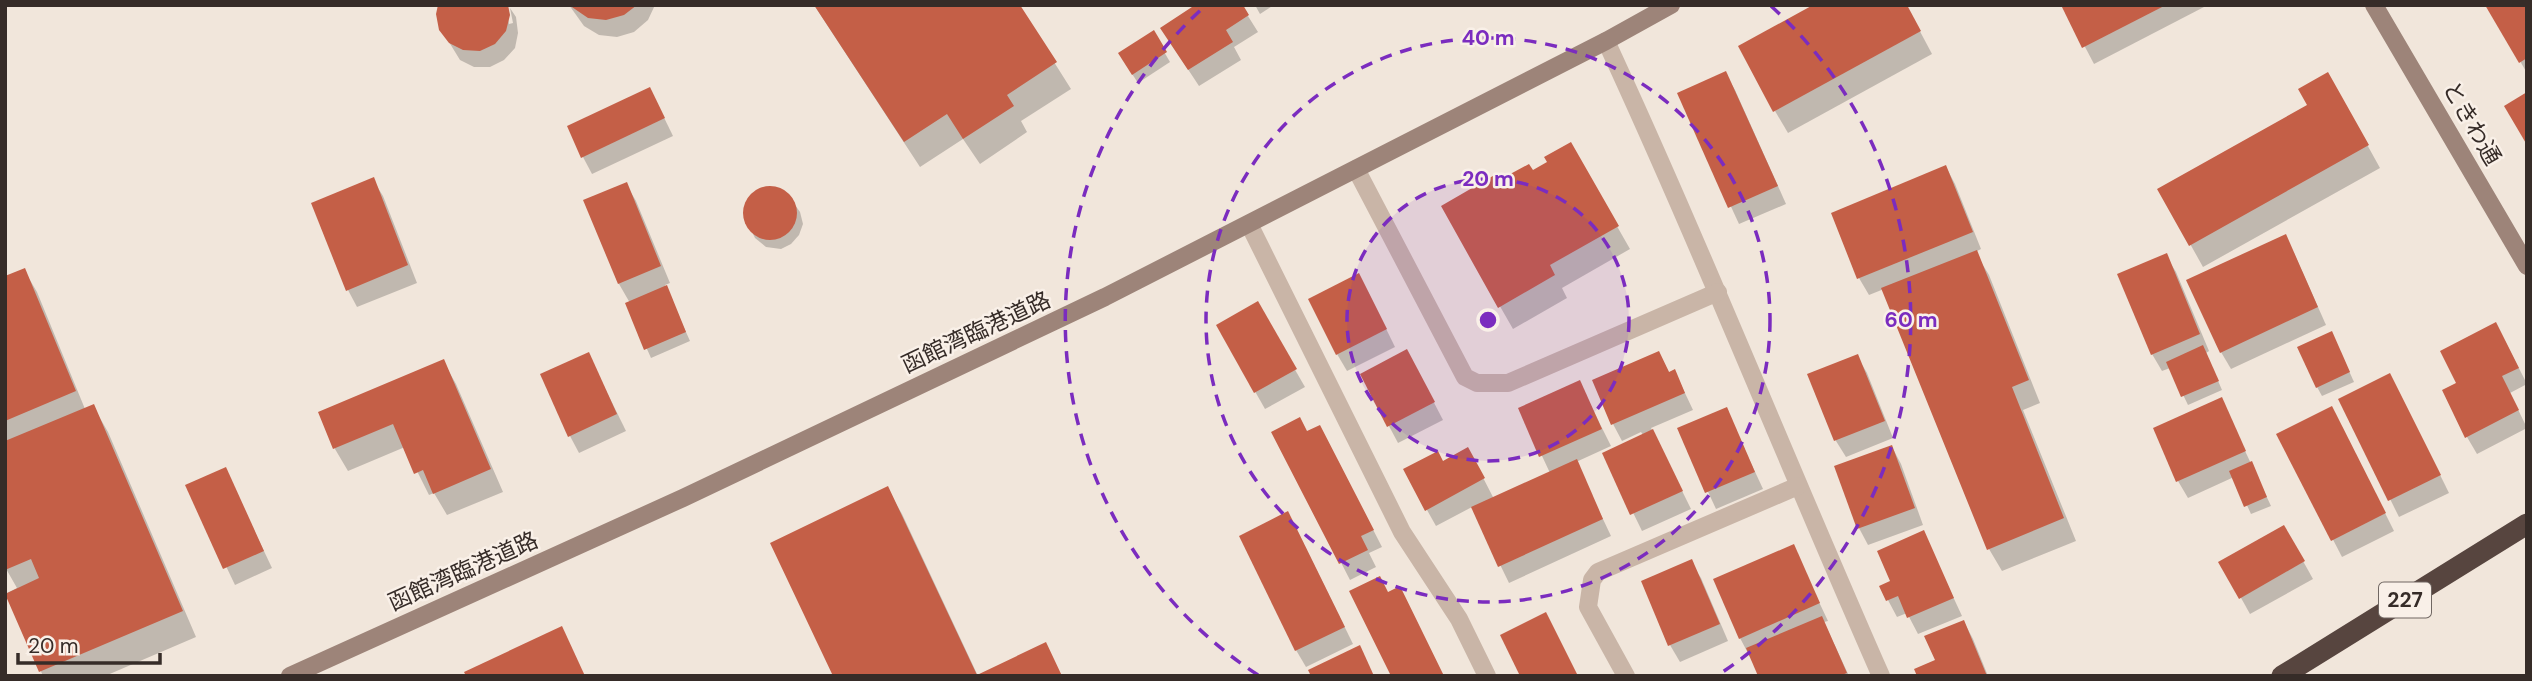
<svg xmlns="http://www.w3.org/2000/svg" width="2532" height="681" viewBox="0 0 2532 681" font-family="'DM Sans','Noto Sans JP',sans-serif">
<rect width="100%" height="100%" fill="#f1e6db"/>
<!-- shadow -->
<g fill="#0003">
<polygon points="506,5 509,24 513,23 510,8 516,17 518,33 515,48 504,60 490,67 474,67 460,60 441,29"/>
<polygon points="569,5 655,5 648,20 634,32 617,37 599,35 584,26"/>
<polygon points="814,5 1018,5 1071,89 1021,121 1027,132 980,164 963,139 920,167"/>
<polygon points="1241,5 1258,32 1234,47 1241,60 1199,86 1172,45"/>
<polygon points="1255,5 1274,5 1260,14"/>
<polygon points="1906,5 1932,54 1788,133 1775,111"/>
<polygon points="2063,5 2203,5 2204,7 2094,64"/>
<polygon points="2487,5 2527,5 2527,73"/>
<polygon points="1153,33 1170,62 1138,83 1125,63"/>
<polygon points="1725,73 1735,90 1786,204 1739,224 1679,94"/>
<polygon points="2328,74 2380,168 2203,267 2160,190 2310,106"/>
<polygon points="650,89 673,136 592,174 583,157"/>
<polygon points="1570,144 1630,249 1562,288 1567,298 1513,329 1443,207 1532,172 1549,163"/>
<polygon points="1946,167 1955,184 1981,249 1975,252 1989,275 2040,403 2023,410 2076,541 2002,571 1989,549 1884,289 1869,295 1859,278 1833,214"/>
<polygon points="373,180 383,196 417,283 357,307 348,290"/>
<polygon points="626,184 636,201 670,283 665,285 690,341 651,358 627,304 630,303 619,284 585,201"/>
<polygon points="771,187 785,191 800,212 803,224 799,235 791,244 781,249 766,247 755,238 744,215 748,201 757,190"/>
<polygon points="2294,253 2326,325 2231,369 2221,352"/>
<polygon points="2166,256 2176,272 2209,351 2206,353 2222,390 2188,405 2170,368 2162,371 2152,354"/>
<polygon points="24,270 37,292 85,409 93,406 108,432 196,637 105,676 43,676 7,593 17,588 5,567 5,278"/>
<polygon points="1368,292 1395,347 1347,371 1337,354"/>
<polygon points="1257,304 1305,387 1265,409 1218,326"/>
<polygon points="2505,341 2527,384 2510,393 2527,428 2477,454 2467,437 2458,384"/>
<polygon points="2336,342 2354,382 2322,396 2317,387"/>
<polygon points="1659,353 1670,374 1675,372 1693,410 1651,428 1691,509 1642,531 1604,453 1643,435 1641,432 1622,441 1613,424"/>
<polygon points="588,354 626,431 579,453 570,436"/>
<polygon points="1857,356 1867,373 1893,438 1846,457 1836,441 1810,375"/>
<polygon points="443,361 456,384 503,492 447,515 434,493 429,495 405,447 348,471 335,449 320,413"/>
<polygon points="1416,368 1443,420 1398,443 1362,375"/>
<polygon points="1579,382 1611,446 1576,462 1611,536 1509,583 1472,507 1436,526 1427,510 1443,463 1477,466 1494,499 1550,473 1520,409"/>
<polygon points="2399,392 2449,493 2399,517 2341,400"/>
<polygon points="2221,400 2271,506 2251,514 2234,477 2188,498 2178,481"/>
<polygon points="1726,409 1763,489 1716,509 1679,429"/>
<polygon points="2341,425 2394,531 2342,557 2279,435"/>
<polygon points="1274,432 1307,433 1329,444 1382,547 1369,553 1376,567 1350,580"/>
<polygon points="1892,447 1901,464 1923,525 1868,545 1859,528"/>
<polygon points="225,469 272,568 235,585 188,486"/>
<polygon points="887,488 902,514 978,676 835,676"/>
<polygon points="2284,527 2313,579 2250,614 2221,562"/>
<polygon points="1297,530 1353,644 1306,667 1296,650"/>
<polygon points="1923,532 1962,616 1918,634 1907,613 1897,617 1881,587 1892,582"/>
<polygon points="1793,547 1828,621 1824,622 1849,676 1760,676 1740,638"/>
<polygon points="1691,562 1701,578 1728,641 1680,662 1670,645"/>
<polygon points="1964,622 1973,639 1988,676 1919,676 1937,661"/>
</g>
<!-- building -->
<g fill="#c45f47">
<polygon points="438,5 508,5 510,15 506,31 495,44 480,51 463,50 449,43 439,30 436,14"/>
<polygon points="569,5 637,5 624,15 606,20 588,18"/>
<polygon points="814,5 1020,5 1057,62 1007,95 1014,106 963,139 947,114 904,142"/>
<polygon points="1195,5 1243,5 1249,15 1226,30 1233,42 1188,70 1160,28"/>
<polygon points="1813,5 1907,5 1921,31 1773,112 1738,46"/>
<polygon points="2061,5 2166,5 2082,48"/>
<polygon points="2485,5 2527,5 2527,58 2519,63"/>
<polygon points="1154,30 1167,52 1132,75 1118,53"/>
<polygon points="1726,71 1778,186 1728,208 1677,93"/>
<polygon points="2328,72 2369,145 2189,246 2157,189 2307,105 2298,89"/>
<polygon points="650,87 665,118 581,158 567,126"/>
<polygon points="2527,92 2527,145 2504,106"/>
<polygon points="1571,142 1619,226 1550,265 1555,275 1498,308 1441,206 1498,173 1501,179 1529,164 1533,170 1547,162 1544,157"/>
<polygon points="1946,165 1973,232 1857,279 1831,213"/>
<polygon points="374,177 408,265 346,291 311,203"/>
<polygon points="627,182 661,266 618,284 583,200"/>
<circle cx="770" cy="213" r="27"/>
<polygon points="2286,234 2318,307 2220,353 2186,280"/>
<polygon points="1977,250 2029,380 2012,387 2064,518 1987,550 1881,288"/>
<polygon points="2167,253 2200,334 2151,355 2117,274"/>
<polygon points="25,268 76,391 5,421 5,276"/>
<polygon points="1359,273 1387,329 1336,355 1308,299"/>
<polygon points="667,285 686,332 644,350 625,303"/>
<polygon points="1258,301 1297,369 1254,393 1216,325"/>
<polygon points="2496,322 2519,368 2502,376 2519,410 2465,438 2442,390 2456,383 2440,351"/>
<polygon points="2332,331 2350,372 2316,388 2297,347"/>
<polygon points="2203,345 2219,381 2181,397 2166,362"/>
<polygon points="1407,349 1435,402 1387,427 1360,374"/>
<polygon points="1659,351 1669,372 1675,369 1685,393 1611,425 1592,380"/>
<polygon points="589,352 617,414 568,437 540,374"/>
<polygon points="1858,354 1885,421 1834,441 1807,374"/>
<polygon points="444,359 491,469 433,494 423,470 414,474 393,424 333,449 318,412"/>
<polygon points="2390,373 2441,475 2388,501 2338,399"/>
<polygon points="1580,380 1602,429 1539,457 1518,408"/>
<polygon points="2222,397 2246,451 2176,482 2153,428"/>
<polygon points="94,404 183,611 39,672 5,594 39,578 31,559 5,570 5,441"/>
<polygon points="2332,406 2386,513 2331,541 2276,434"/>
<polygon points="1727,407 1755,472 1705,493 1677,428"/>
<polygon points="1300,417 1307,431 1320,425 1374,530 1361,536 1368,550 1339,564 1271,432"/>
<polygon points="1653,429 1683,491 1630,515 1602,453"/>
<polygon points="1892,445 1915,508 1857,529 1834,466"/>
<polygon points="1468,447 1485,478 1425,511 1403,469 1438,451 1443,461"/>
<polygon points="1577,459 1603,519 1498,567 1471,507"/>
<polygon points="2252,461 2267,497 2244,507 2229,471"/>
<polygon points="226,467 264,551 223,569 185,485"/>
<polygon points="888,486 977,675 1046,642 1062,676 833,676 770,543"/>
<polygon points="1288,511 1345,627 1295,651 1239,536"/>
<polygon points="2284,525 2305,561 2239,599 2218,562"/>
<polygon points="1924,530 1954,598 1907,618 1898,596 1886,601 1879,586 1890,581 1877,551"/>
<polygon points="1794,544 1820,603 1739,639 1713,579"/>
<polygon points="1692,559 1720,624 1668,646 1641,581"/>
<polygon points="1380,576 1388,592 1400,586 1444,676 1391,676 1349,591"/>
<polygon points="1546,612 1578,676 1520,676 1500,635"/>
<polygon points="1822,616 1847,673 1839,676 1758,676 1746,648"/>
<polygon points="1964,620 1987,676 1917,676 1914,669 1935,660 1924,636"/>
<polygon points="562,626 585,676 466,676 464,672"/>
<polygon points="1360,645 1374,676 1311,676 1308,670"/>
</g>
<g fill="none" stroke-linecap="round" stroke-linejoin="round">
<!-- street -->
<g stroke="#c9b5a7" stroke-width="18">
<path d="M1606,41C1703,251 1788,465 1881,676"/>
<polyline points="1356,169 1465,377 1477,383 1508,383 1718,292"/>
<polyline points="1249,224 1402,532 1459,619 1487,676"/>
<polyline points="1626,676 1588,607 1592,580 1598,572 1798,486"/>
</g>
<!-- secondary -->
<g stroke="#9d8479" stroke-width="18">
<polyline points="2374,5 2527,266"/>
<polyline points="290,676 683,498 1105,297 1606,41 1671,5"/>
</g>
<!-- highway -->
<polyline stroke="#57453f" stroke-width="21" points="2282,676 2527,524"/>
</g>
<!-- distance rings -->
<circle cx="1488" cy="320" r="141" fill="#7b2cbf" fill-opacity=".12"/>
<g fill="none" stroke="#7b2cbf" stroke-width="3.5" stroke-dasharray="12 9">
<circle cx="1488" cy="320" r="141"/>
<circle cx="1488" cy="320" r="282"/>
<path d="M1258 675A423 423 0 0 1 1205 6M1771 6A423 423 0 0 1 1718 675"/>
</g>
<g text-anchor="middle" dominant-baseline="central" stroke-width="5" stroke-linejoin="round" paint-order="stroke">
<!-- shield labels -->
<rect fill="#f9f0e8" stroke="#706762" stroke-width="2" x="2379" y="582.5" width="52" height="35" rx="5"/>
<g font-size="21" font-weight="bold" fill="#362c28">
<text x="2405" y="600">227</text>
</g>
<!-- street labels -->
<g font-size="23" fill="#362c28" stroke="#f9f0e8">
<text transform="translate(2472 123) rotate(60)">ときわ通</text>
<text transform="translate(976 332) rotate(-25)">函館湾臨港道路</text>
<text transform="translate(463 571) rotate(-24)">函館湾臨港道路</text>
</g>
</g>
<circle cx="1488" cy="320" r="10" fill="#7b2cbf" stroke="#f9f0e8" stroke-width="3.5"/>
<g font-size="21" text-anchor="middle" font-weight="bold" fill="#7b2cbf" stroke="#f9f0e8" stroke-width="5" stroke-linejoin="round" paint-order="stroke">
<text x="1488" y="45">40 m</text>
<text x="1488" y="186">20 m</text>
<text x="1911" y="327">60 m</text>
</g>
<!-- border -->
<rect width="2532" height="681" fill="none" stroke="#362c28" stroke-width="14"/>
<!-- scale -->
<path d="M18 653v10h142v-10" fill="none" stroke="#362c28" stroke-width="3.5"/>
<text x="28" y="653" font-size="21" fill="#362c28" stroke="#f9f0e8" stroke-width="5" paint-order="stroke">20 m</text>
</svg>
